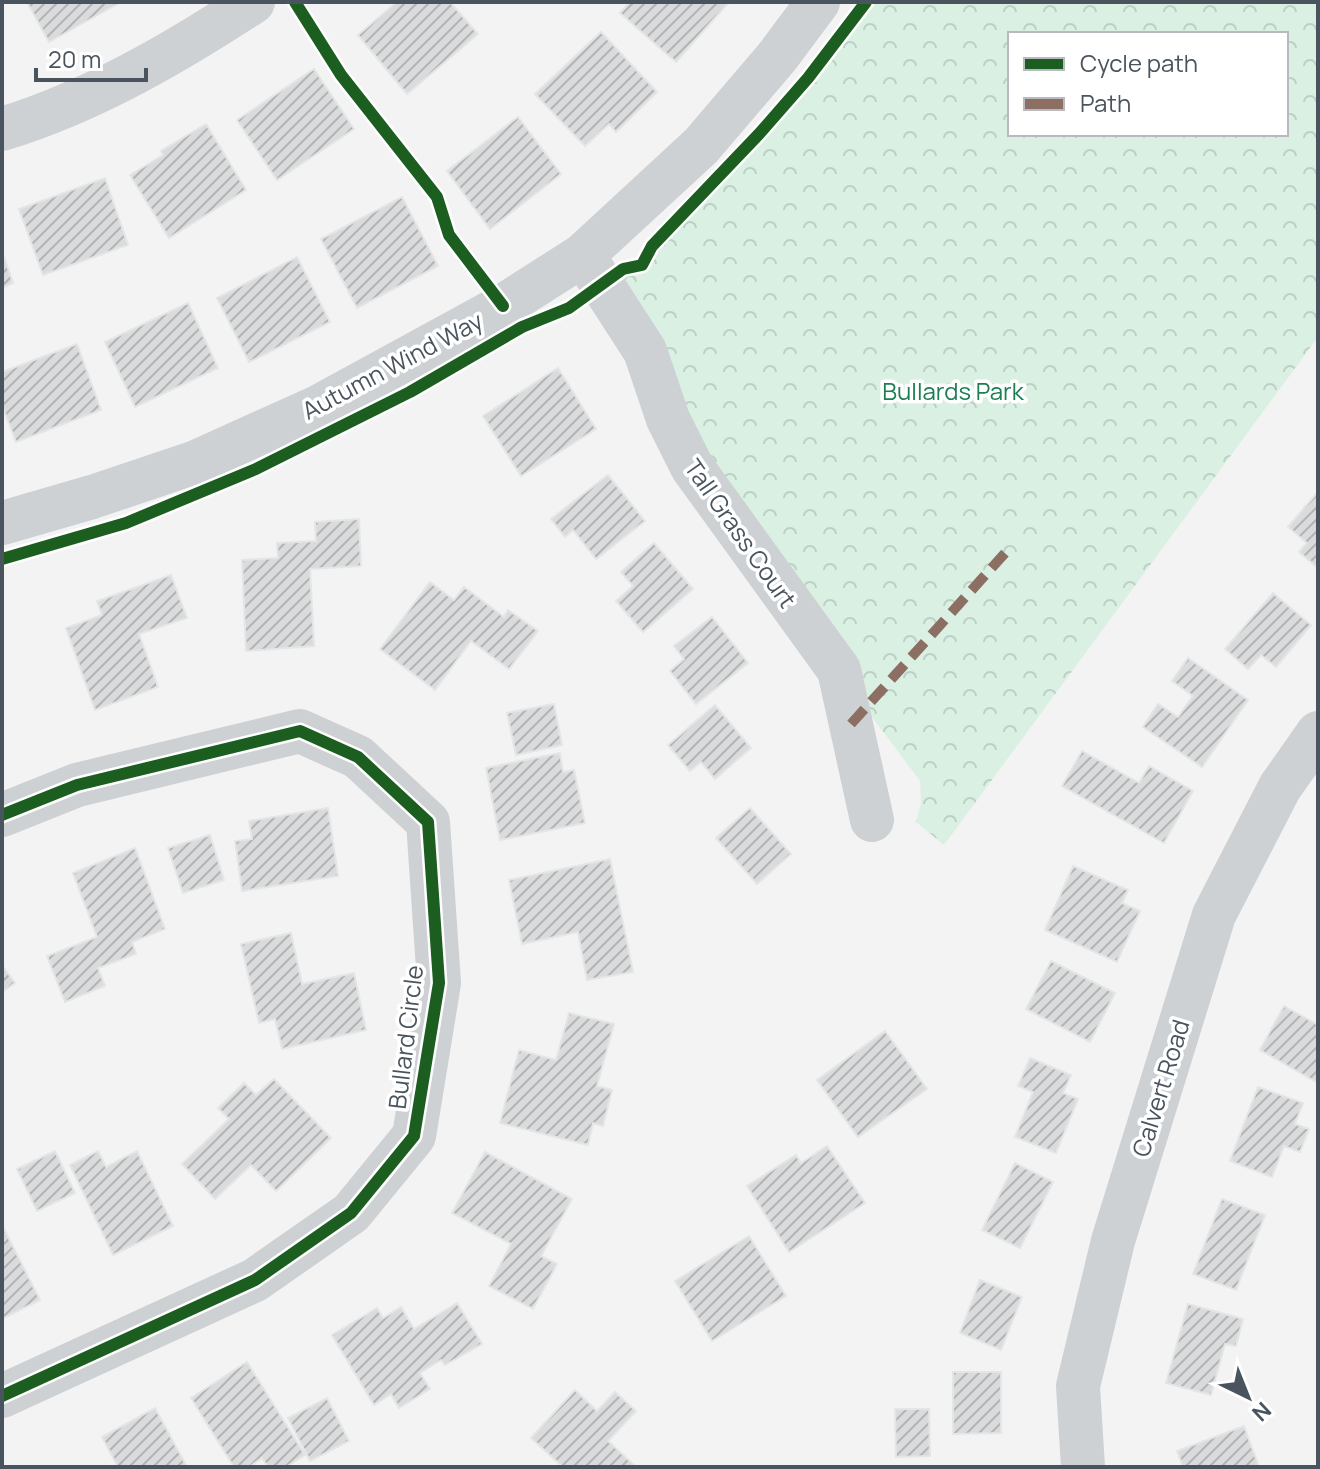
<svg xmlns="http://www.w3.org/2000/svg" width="1320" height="1469" viewBox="0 0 1320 1469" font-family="Manrope,sans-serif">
<defs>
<pattern id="park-crowns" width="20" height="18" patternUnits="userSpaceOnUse" patternTransform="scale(2)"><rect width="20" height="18" fill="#d9f0e3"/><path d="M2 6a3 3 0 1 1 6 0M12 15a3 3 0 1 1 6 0" fill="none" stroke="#bcd0c5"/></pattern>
<pattern id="building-hatch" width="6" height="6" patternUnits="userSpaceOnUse" patternTransform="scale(2)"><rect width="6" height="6" fill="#dadbdd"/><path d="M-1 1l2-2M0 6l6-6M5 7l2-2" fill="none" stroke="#b3b4b6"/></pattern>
</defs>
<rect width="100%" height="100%" fill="#f3f3f3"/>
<!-- park -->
<path fill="url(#park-crowns)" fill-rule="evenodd" d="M876,2H1318V337L944,845L916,822L921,804L920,781L698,485L597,292C706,205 792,113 876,2ZM1010,34H1286V134H1010Z"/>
<!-- building -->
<g fill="url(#building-hatch)" stroke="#e4e5e5" stroke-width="2">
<polygon points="27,2 121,2 49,42"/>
<polygon points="397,2 450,2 478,34 407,94 358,35"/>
<polygon points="630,2 729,2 676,62 620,13"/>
<polygon points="601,32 657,92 616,132 609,124 585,146 535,94"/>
<polygon points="314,69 354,129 277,180 237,120"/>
<polygon points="518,117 561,174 490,229 447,171"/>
<polygon points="206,124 246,190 169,238 130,175 163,155 161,151"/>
<polygon points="105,178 128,245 43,275 19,209"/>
<polygon points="402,197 438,266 357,308 321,239"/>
<polygon points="2,251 13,283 2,288"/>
<polygon points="297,257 330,322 249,362 217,298"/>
<polygon points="188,303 218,368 135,407 105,342"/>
<polygon points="77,344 101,410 16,442 2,405 2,372"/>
<polygon points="558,368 596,429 521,476 483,416"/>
<polygon points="608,475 645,521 596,559 573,530 565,537 551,519"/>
<polygon points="1316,494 1318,495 1318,568 1299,552 1307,543 1288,527"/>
<polygon points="359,519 361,566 310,569 314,646 246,651 242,560 278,558 277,543 316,541 315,522"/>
<polygon points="654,543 693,589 643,632 616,601 633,586 621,572"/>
<polygon points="171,575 187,618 139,634 158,687 95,710 66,628 102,615 97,601"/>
<polygon points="430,582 454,600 464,587 504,617 508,610 538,631 509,669 471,641 435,690 380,649"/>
<polygon points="1273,593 1311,625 1276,667 1261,655 1248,669 1225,649"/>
<polygon points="712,617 748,663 696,704 670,671 684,659 674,646"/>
<polygon points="1188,658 1248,700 1202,767 1143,727 1158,704 1178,717 1193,696 1172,681"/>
<polygon points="554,704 562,745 516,755 507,713"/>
<polygon points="715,705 751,748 715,779 701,762 690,771 668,745"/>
<polygon points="1082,751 1139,783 1149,766 1193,791 1164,843 1062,786"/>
<polygon points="560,753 563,772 574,770 585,823 500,840 486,768"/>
<polygon points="328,808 338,876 242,891 235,841 252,839 249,821"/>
<polygon points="750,808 791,854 757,884 716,838"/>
<polygon points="210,835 224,880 183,893 168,848"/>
<polygon points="135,848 165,929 132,942 136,954 98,968 105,986 65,1002 47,956 97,937 73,873"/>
<polygon points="610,859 633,972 587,980 578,932 522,944 509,880"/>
<polygon points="1073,866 1128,890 1122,903 1140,911 1117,962 1045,930"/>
<polygon points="291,933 302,984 354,973 366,1030 282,1049 275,1019 259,1023 241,944"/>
<polygon points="1051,961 1115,993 1090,1042 1026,1009"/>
<polygon points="2,965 15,983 2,992"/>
<polygon points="1284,1006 1318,1025 1318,1083 1260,1050"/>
<polygon points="569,1013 614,1024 597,1086 612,1090 603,1126 593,1123 588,1145 500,1123 519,1050 556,1060"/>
<polygon points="885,1031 927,1089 858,1137 817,1080"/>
<polygon points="1030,1058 1071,1075 1063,1093 1078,1099 1056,1153 1015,1137 1033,1092 1018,1086"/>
<polygon points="274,1079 331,1138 276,1191 251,1165 215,1199 182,1164 229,1119 218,1108 244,1083 256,1095"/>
<polygon points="1258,1087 1303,1103 1295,1124 1309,1129 1300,1152 1284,1146 1272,1177 1230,1161"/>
<polygon points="827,1146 865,1203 789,1252 747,1186 796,1155 801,1163"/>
<polygon points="55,1151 75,1193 37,1211 17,1169"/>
<polygon points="98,1151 106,1167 137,1151 173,1226 113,1255 70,1165"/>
<polygon points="485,1152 572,1199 541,1256 557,1264 533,1309 489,1286 511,1244 452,1213"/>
<polygon points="1015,1163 1053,1182 1020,1248 982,1230"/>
<polygon points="1222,1199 1265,1215 1236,1290 1193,1274"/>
<polygon points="2,1225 40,1300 2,1319"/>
<polygon points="749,1236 786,1296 712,1341 675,1281"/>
<polygon points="980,1280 1022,1297 1001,1350 960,1333"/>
<polygon points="457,1303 482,1344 445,1365 441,1360 420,1373 430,1389 399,1408 391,1394 374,1405 332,1335 377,1308 383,1318 401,1307 414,1329"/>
<polygon points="1188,1304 1243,1319 1236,1346 1225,1344 1211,1395 1166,1383"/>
<polygon points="247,1362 305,1455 286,1467 268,1467 262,1458 249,1467 234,1467 191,1398"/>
<polygon points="953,1372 1001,1372 1001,1433 953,1434"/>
<polygon points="575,1390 597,1411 615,1392 636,1411 608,1441 634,1465 633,1467 563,1467 531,1438"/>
<polygon points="327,1398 349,1441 310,1461 288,1418"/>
<polygon points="155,1408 187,1467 118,1467 102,1437"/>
<polygon points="895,1409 929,1409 930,1456 896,1457"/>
<polygon points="1244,1426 1259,1467 1183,1467 1177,1451"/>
</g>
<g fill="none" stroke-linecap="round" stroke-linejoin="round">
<!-- minor -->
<g stroke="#ced1d3" stroke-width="44">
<path d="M2,129C91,102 175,53 253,2"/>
<polyline points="583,255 645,351 668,419 692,467 839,670 872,820"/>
<polyline points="2,523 92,497 196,462 318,407 503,306 583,255 701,146 777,57 818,2"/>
<polyline points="2,815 77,785 300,731 358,757 428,822 439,983 414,1136 351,1213 255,1280 2,1396"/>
<polyline points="1083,1467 1078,1386 1113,1241 1214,915 1280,787 1318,733"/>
</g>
<!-- quiet -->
<polyline stroke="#8d6e63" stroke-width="10" stroke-dasharray="20 10" stroke-linecap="butt" points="851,724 1006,552"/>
<!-- cycleway casing -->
<g stroke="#fff" stroke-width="17">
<g id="cycleway">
<polyline points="295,2 341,75 437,197 449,235 503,306"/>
<polyline points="2,559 126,523 256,469 410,392 522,327 569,308 623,269 642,265 652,246 759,134 808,78 866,2"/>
<polyline points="2,815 77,785 300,731 358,757 428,822 439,983 414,1136 351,1213 255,1280 2,1396"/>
</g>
</g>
<!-- cycleway -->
<use href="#cycleway" stroke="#1b5e20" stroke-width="12"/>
</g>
<g text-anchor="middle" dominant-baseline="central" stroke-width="7" stroke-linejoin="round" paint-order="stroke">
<!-- street labels -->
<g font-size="24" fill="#4a545e" stroke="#fff">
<text transform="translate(392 365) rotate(-28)">Autumn Wind Way</text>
<text transform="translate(741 533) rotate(55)">Tall Grass Court</text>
<text transform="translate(405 1037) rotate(-83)">Bullard Circle</text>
<text transform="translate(1160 1088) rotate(-73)">Calvert Road</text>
</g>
<!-- park labels -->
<g font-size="24" fill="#1c7e52" stroke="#fff">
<text x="953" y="390">Bullards Park</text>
</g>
</g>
<!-- border -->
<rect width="1320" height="1469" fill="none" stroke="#4a545e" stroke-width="8"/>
<!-- legend -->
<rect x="1008" y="32" width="280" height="104" fill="#ffffff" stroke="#b7bbbf" stroke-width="2"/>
<rect x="1024" y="58" width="40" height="12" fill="#1b5e20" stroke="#b7bbbf" stroke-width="2"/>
<text x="1080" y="72" font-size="24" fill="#4a545e">Cycle path</text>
<rect x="1024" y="98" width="40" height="12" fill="#8d6e63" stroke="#b7bbbf" stroke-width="2"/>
<text x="1080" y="112" font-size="24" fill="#4a545e">Path</text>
<!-- north arrow -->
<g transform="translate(1248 1397) rotate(137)" stroke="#ffffff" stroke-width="6" paint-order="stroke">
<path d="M0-6L14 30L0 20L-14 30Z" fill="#4a545e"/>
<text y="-12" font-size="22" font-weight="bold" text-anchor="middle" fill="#4a545e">N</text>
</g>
<!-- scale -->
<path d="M36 68v12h110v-12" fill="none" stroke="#4a545e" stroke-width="4"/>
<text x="48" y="68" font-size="24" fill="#4a545e" stroke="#ffffff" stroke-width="6" paint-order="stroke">20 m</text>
</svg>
